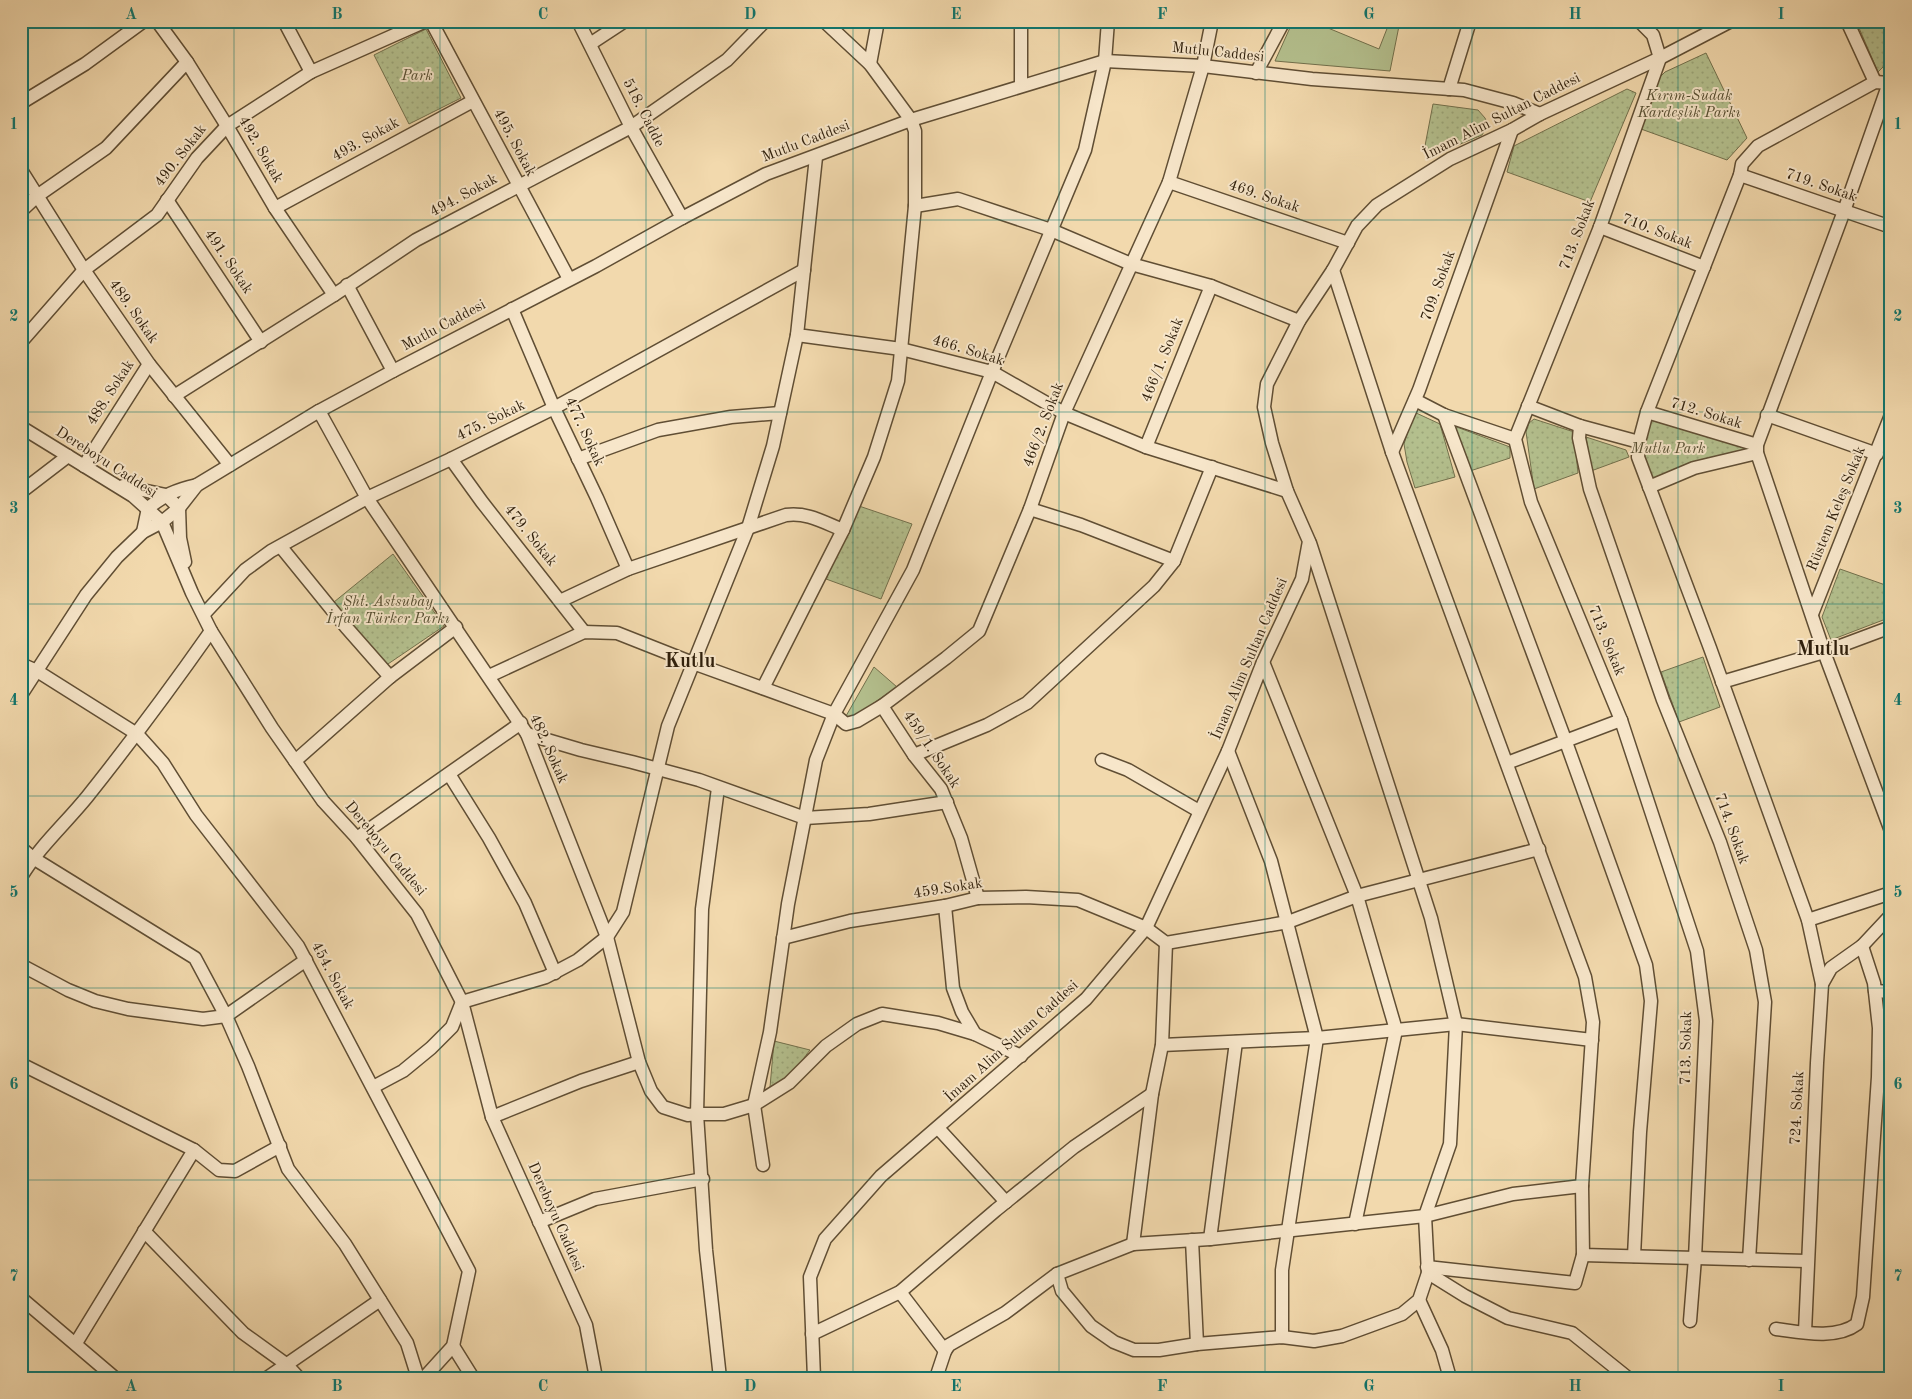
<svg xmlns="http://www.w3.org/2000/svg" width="1912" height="1399" viewBox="0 0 1912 1399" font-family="'Old Standard TT',serif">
<defs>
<pattern id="park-dots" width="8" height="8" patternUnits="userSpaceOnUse" patternTransform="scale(1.25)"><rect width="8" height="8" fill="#b4c08e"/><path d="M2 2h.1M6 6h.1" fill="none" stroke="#9ba579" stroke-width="1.8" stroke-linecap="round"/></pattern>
</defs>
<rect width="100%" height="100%" fill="#f2d9ad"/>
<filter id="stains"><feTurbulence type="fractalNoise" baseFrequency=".004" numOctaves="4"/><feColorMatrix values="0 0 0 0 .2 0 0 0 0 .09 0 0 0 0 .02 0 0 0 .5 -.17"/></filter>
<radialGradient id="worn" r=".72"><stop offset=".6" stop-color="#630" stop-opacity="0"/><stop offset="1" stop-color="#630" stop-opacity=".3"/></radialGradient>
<!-- green -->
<g fill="#b4c08e" stroke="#72704c">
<polygon points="1293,21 1311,21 1379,49 1390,21 1400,21 1390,71 1275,61"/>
<polygon points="874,667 897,687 852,718 846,716"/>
</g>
<!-- park -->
<g fill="url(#park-dots)" stroke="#72704c">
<polygon points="1856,21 1891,21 1883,67 1878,72"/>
<polygon points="426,29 461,98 409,124 374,55"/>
<polygon points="1706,53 1747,138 1727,160 1641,129 1658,79 1665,72"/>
<polygon points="1627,89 1636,93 1590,202 1507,172 1514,146"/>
<polygon points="1433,104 1478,110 1485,118 1488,125 1482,135 1429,157 1424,151"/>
<polygon points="1414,412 1440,424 1455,477 1415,488 1407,462 1404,444"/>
<polygon points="1534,419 1574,432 1578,473 1534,489 1526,432 1529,423"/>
<path d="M1651,420L1745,448V454L1651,479C1642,451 1642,448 1651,420Z"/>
<polygon points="1454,426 1510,447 1510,458 1470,471"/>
<polygon points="1586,437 1626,450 1629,457 1591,471"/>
<polygon points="859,506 912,524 881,599 826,579"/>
<polygon points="393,554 444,626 385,666 334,602"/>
<polygon points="1840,569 1891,587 1891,617 1831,640 1822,617"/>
<polygon points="1703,657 1720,707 1679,722 1661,672"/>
<path d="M774,1041L810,1050C799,1064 788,1083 770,1087Z"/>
</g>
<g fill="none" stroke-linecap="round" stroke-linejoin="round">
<!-- minor casing -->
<g stroke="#604e34" stroke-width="15">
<g id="minor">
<polyline points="157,21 187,62 227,126 275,208 334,295"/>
<polyline points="284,21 311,72"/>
<polyline points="431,21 569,279"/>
<polyline points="578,21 631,127 682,218"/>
<polyline points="1639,21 1653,35 1660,58 1600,227 1515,439 1531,502 1621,720 1697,951 1706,1021 1695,1258 1690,1321"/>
<polyline points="1847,21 1875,82"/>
<polyline points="590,44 625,21"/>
<polyline points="870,64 878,21"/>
<polyline points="1256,73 1284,21"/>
<polyline points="1889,83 1844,211 1757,445 1757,453 1824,652 1891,831"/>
<polyline points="1021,85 1021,21"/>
<polyline points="1449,89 1470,21"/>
<polyline points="21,103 85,64 144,21"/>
<polyline points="816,157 797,335 901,349 992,372 1064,413 1146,447 1287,491"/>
<polyline points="21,170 84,270 149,364 230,465"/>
<polyline points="1740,175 1891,227"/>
<polyline points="1169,182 1348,243"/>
<polyline points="167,200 261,342"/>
<polyline points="915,206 958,199 1051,230 1131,264 1211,286 1299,321"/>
<polyline points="275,208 473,101"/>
<polyline points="21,211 37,196 106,148 187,62"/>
<polyline points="1600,227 1704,267"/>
<polyline points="1333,270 1392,452 1585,977 1593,1022 1582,1186 1583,1255 1807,1261"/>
<polyline points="347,285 393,371"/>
<polyline points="512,309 554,408 597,498 628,569"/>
<polyline points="21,342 84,270 157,215 197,158 227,126 311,72 426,21"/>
<polyline points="174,396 334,295 416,240 631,127 727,60 765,21"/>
<polyline points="1415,400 1444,415 1515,439"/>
<polyline points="1528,406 1580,426 1639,442"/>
<polyline points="319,411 367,498 527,734 607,937 639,1062 651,1091 663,1107 688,1115 697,1114 724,1114 754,1105 789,1083 826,1046 857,1024 882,1014 938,1023 975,1034"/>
<polyline points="1647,412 1757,445"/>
<polyline points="1444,415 1566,742 1646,965 1651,1001 1640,1132 1634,1256"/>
<polyline points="1767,415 1877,454"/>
<polyline points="1580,426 1579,438 1590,489 1663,700 1720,842 1756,950 1765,1002 1749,1260"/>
<polyline points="21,427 133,496 162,522 192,593 211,631 272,728 323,801 357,838 417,914 462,1002 492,1117 586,1325 596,1378"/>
<polyline points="1146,447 1211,286"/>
<polyline points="1392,452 1419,390 1512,130"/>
<polyline points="451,459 482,502 584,632"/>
<polyline points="578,459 658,430 731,417 780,413"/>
<polyline points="84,466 149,364"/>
<polyline points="123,486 166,495 179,508 180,538 185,562"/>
<polyline points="1649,487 1694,468 1757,453"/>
<polyline points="21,492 68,456"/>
<polyline points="1030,509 1081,525 1174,561"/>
<path d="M143,532L148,508C165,495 175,490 197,485"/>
<polyline points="281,547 346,627 390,677"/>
<path d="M560,601L628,569L786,515C807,512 823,522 843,530"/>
<polyline points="204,614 245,570 271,551 367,498 451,459 554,408 804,270"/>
<polyline points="1812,614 1891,415"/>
<polyline points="1263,662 1357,896 1396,1030 1355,1224"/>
<polyline points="21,664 37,671 137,734 163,763 196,815 298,946 469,1271 453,1346 424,1378"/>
<polyline points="489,676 584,632 617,633 693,663 834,714 846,724 857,721 882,706 946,658 979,631 1030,509 1064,413 1169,182 1203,66 1212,21"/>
<polyline points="1722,682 1824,652 1891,627"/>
<polyline points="763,688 843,530 874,457 898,381 915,206 915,131 911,120 870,64 824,21"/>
<polyline points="21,695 86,595 117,557 143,532 162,522 179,508 197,485 319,411 393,371 596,266 682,218 766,174 911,120 1105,61 1203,66 1312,79 1464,90 1513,103 1540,114"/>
<polyline points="882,706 914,755 941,789 961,838 978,898"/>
<polyline points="527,734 581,750 632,762 699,780 805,818 869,814 947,802"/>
<polyline points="1228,751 1271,861 1317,1038 1282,1270 1282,1337"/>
<polyline points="914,755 987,725 1027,703 1154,586 1174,561 1212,467"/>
<polyline points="1102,760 1128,770 1199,811"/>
<polyline points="295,761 390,677 456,627"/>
<polyline points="1507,763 1621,720"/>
<polyline points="449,774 489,838 525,903 555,973"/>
<polyline points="718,788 702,909 697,1114 706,1250 720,1378"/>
<polyline points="357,838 521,723"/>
<polyline points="21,848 33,858 195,958 226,1016 248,1066 288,1169 345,1244 407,1343 418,1378"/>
<path d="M21,877C39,847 65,824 87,797C130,743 171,688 211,631"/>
<polyline points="945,906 953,988 962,1012 975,1034 1021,1056"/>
<polyline points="1808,920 1891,893"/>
<polyline points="783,938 850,921 945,906 978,898 1026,897 1078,900 1146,928 1166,943 1288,922 1357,896 1539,849"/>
<polyline points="21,965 68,990 95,1001 128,1009 203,1019 226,1016 306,960"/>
<polyline points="1822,984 1808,920 1710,648 1638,457 1639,442 1647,412 1740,175 1742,164 1758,146 1875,82 1889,83 1891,79"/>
<polyline points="1875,991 1891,992"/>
<polyline points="1162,1045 1317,1038 1456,1024 1592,1040"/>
<polyline points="21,1064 194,1150 76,1343"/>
<polyline points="373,1087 403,1071 431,1048 452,1027 462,1002 546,977 578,960 607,937 623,912 668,726 748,528 773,446 797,335"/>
<polyline points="492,1117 581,1081 639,1062"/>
<polyline points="938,1128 1006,1202"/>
<polyline points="194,1150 219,1170 235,1171 280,1146"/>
<polyline points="763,1165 754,1105 770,1032 788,904 816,760 834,714 913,570 992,372 1085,150 1105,61 1108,21"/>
<polyline points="539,1222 595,1199 703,1179"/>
<polyline points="144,1231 243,1333 286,1364 299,1378"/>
<polyline points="1210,1239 1236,1042"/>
<polyline points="1192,1240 1197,1344"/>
<polyline points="1133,1244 1152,1094 1162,1045 1166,943"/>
<polyline points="1427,1267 1575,1283 1583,1255"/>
<polyline points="1428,1273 1465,1296 1508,1318 1572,1333 1628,1378"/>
<polyline points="1057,1274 1062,1291 1091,1326 1114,1342 1134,1350 1159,1350 1197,1344 1282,1337 1314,1341 1342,1336 1402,1314 1419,1300 1428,1273 1425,1216 1450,1144 1456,1024 1431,918 1310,543"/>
<polyline points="900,1292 945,1351"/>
<polyline points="21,1298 115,1378"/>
<polyline points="1419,1300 1442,1350 1450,1378"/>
<path d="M1776,1329C1800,1332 1836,1340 1857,1324L1863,1297L1878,1077L1879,1028L1874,983L1862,946"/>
<polyline points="1805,1332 1817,1063 1822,984 1831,968 1862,946 1891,915"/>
<polyline points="812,1334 900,1292 996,1210 1074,1147 1152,1094"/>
<polyline points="453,1346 473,1378"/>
<polyline points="267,1378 380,1300"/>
<polyline points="814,1378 810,1277 825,1239 881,1176 1086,999 1146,928 1228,751 1263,662 1302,579 1309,541 1287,491 1272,443 1264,407 1267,384 1299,321 1333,270 1357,226 1377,205 1450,159 1512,130 1540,114 1660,58 1731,21"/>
<polyline points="936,1378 945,1351 949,1345 1005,1313 1057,1274 1133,1244 1210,1239 1425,1216 1513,1194 1582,1186"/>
</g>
</g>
<!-- minor -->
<use href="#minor" stroke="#f7e6ca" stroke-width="12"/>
</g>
<!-- grid -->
<path fill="none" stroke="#0f766e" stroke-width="1" stroke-opacity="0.55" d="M234,21V1378M440,21V1378M646,21V1378M853,21V1378M1059,21V1378M1265,21V1378M1472,21V1378M1678,21V1378M21,220H1891M21,412H1891M21,604H1891M21,796H1891M21,988H1891M21,1180H1891"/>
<g text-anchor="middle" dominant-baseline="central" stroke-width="4" stroke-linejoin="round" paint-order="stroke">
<!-- street labels -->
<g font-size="15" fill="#2f1f0b" stroke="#f7e6ca">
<text transform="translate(1218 53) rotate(6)">Mutlu Caddesi</text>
<text transform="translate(643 113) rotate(63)">518. Cadde</text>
<text transform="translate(1502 117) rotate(-27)">İmam Alim Sultan Caddesi</text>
<text transform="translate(366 140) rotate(-29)">493. Sokak</text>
<text transform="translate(806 142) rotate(-21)">Mutlu Caddesi</text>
<text transform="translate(514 143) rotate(62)">495. Sokak</text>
<text transform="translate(260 150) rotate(60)">492. Sokak</text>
<text transform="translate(181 156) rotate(-52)">490. Sokak</text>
<text transform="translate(1821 186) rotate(19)">719. Sokak</text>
<text transform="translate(464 196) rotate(-28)">494. Sokak</text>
<text transform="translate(1264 197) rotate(19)">469. Sokak</text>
<text transform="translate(1657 232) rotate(21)">710. Sokak</text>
<text transform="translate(1578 235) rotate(-69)">713. Sokak</text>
<text transform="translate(228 262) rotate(56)">491. Sokak</text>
<text transform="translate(1439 286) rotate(-70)">709. Sokak</text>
<text transform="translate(133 312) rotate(55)">489. Sokak</text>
<text transform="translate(444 326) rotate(-28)">Mutlu Caddesi</text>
<text transform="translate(968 351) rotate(17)">466. Sokak</text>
<text transform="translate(1163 360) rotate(-68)">466/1. Sokak</text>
<text transform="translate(111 393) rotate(-57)">488. Sokak</text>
<text transform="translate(1706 414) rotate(17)">712. Sokak</text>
<text transform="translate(491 421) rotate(-26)">475. Sokak</text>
<text transform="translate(1044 425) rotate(-69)">466/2. Sokak</text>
<text transform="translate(584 432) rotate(65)">477. Sokak</text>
<text transform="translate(106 463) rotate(33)">Dereboyu Caddesi</text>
<text transform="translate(1837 509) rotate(-68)">Rüstem Keleş Sokak</text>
<text transform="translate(530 536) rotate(51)">479. Sokak</text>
<text transform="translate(1606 641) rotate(68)">713. Sokak</text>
<text transform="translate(1250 659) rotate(-67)">İmam Alim Sultan Caddesi</text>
<text transform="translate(548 749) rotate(66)">482. Sokak</text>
<text transform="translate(931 750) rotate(56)">459/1. Sokak</text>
<text transform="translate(1731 829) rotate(70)">714. Sokak</text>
<text transform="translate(385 849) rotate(50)">Dereboyu Caddesi</text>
<text transform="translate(948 889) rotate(-9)">459.Sokak</text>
<text transform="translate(332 976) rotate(62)">454. Sokak</text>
<text transform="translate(1012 1042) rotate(-42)">İmam Alim Sultan Caddesi</text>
<text transform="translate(1687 1048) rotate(-89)">713. Sokak</text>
<text transform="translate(1798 1108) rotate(-87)">724. Sokak</text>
<text transform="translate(555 1217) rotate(66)">Dereboyu Caddesi</text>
</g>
<!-- park labels -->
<g font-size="15" font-style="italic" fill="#574f32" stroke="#f7e6ca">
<text x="417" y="76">Park</text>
<text x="1689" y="96">Kırım-Sudak<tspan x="1689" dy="17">Kardeşlik Parkı</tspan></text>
<text x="1668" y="449">Mutlu Park</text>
<text x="388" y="602">Şht. Astsubay<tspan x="388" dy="17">İrfan Türker Parkı</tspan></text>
</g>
<!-- district labels -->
<g font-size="20" font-weight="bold" fill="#2f1f0b" stroke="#f7e6ca">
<text x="1823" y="650">Mutlu</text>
<text x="690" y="662">Kutlu</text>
</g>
</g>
<!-- margin -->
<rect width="1912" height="1399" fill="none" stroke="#f2d9ad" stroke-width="55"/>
<rect x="28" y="28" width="1856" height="1344" fill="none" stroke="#0f766e" stroke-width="2"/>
<g font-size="16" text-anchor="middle" font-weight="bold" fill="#0f766e">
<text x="131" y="19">A</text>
<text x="337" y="19">B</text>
<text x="543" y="19">C</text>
<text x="750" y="19">D</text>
<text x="956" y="19">E</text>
<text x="1162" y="19">F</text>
<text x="1369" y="19">G</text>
<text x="1575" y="19">H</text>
<text x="1781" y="19">I</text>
<text x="14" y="129">1</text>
<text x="1898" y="129">1</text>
<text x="14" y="321">2</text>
<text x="1898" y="321">2</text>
<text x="14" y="513">3</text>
<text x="1898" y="513">3</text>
<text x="14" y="705">4</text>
<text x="1898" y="705">4</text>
<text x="14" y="897">5</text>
<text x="1898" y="897">5</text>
<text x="14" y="1089">6</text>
<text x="1898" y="1089">6</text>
<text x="14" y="1281">7</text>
<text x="1898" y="1281">7</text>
<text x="131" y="1391">A</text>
<text x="337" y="1391">B</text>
<text x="543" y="1391">C</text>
<text x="750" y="1391">D</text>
<text x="956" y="1391">E</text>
<text x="1162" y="1391">F</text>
<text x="1369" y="1391">G</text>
<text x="1575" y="1391">H</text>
<text x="1781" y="1391">I</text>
</g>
<rect width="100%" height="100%" filter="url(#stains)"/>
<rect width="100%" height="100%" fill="url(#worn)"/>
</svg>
